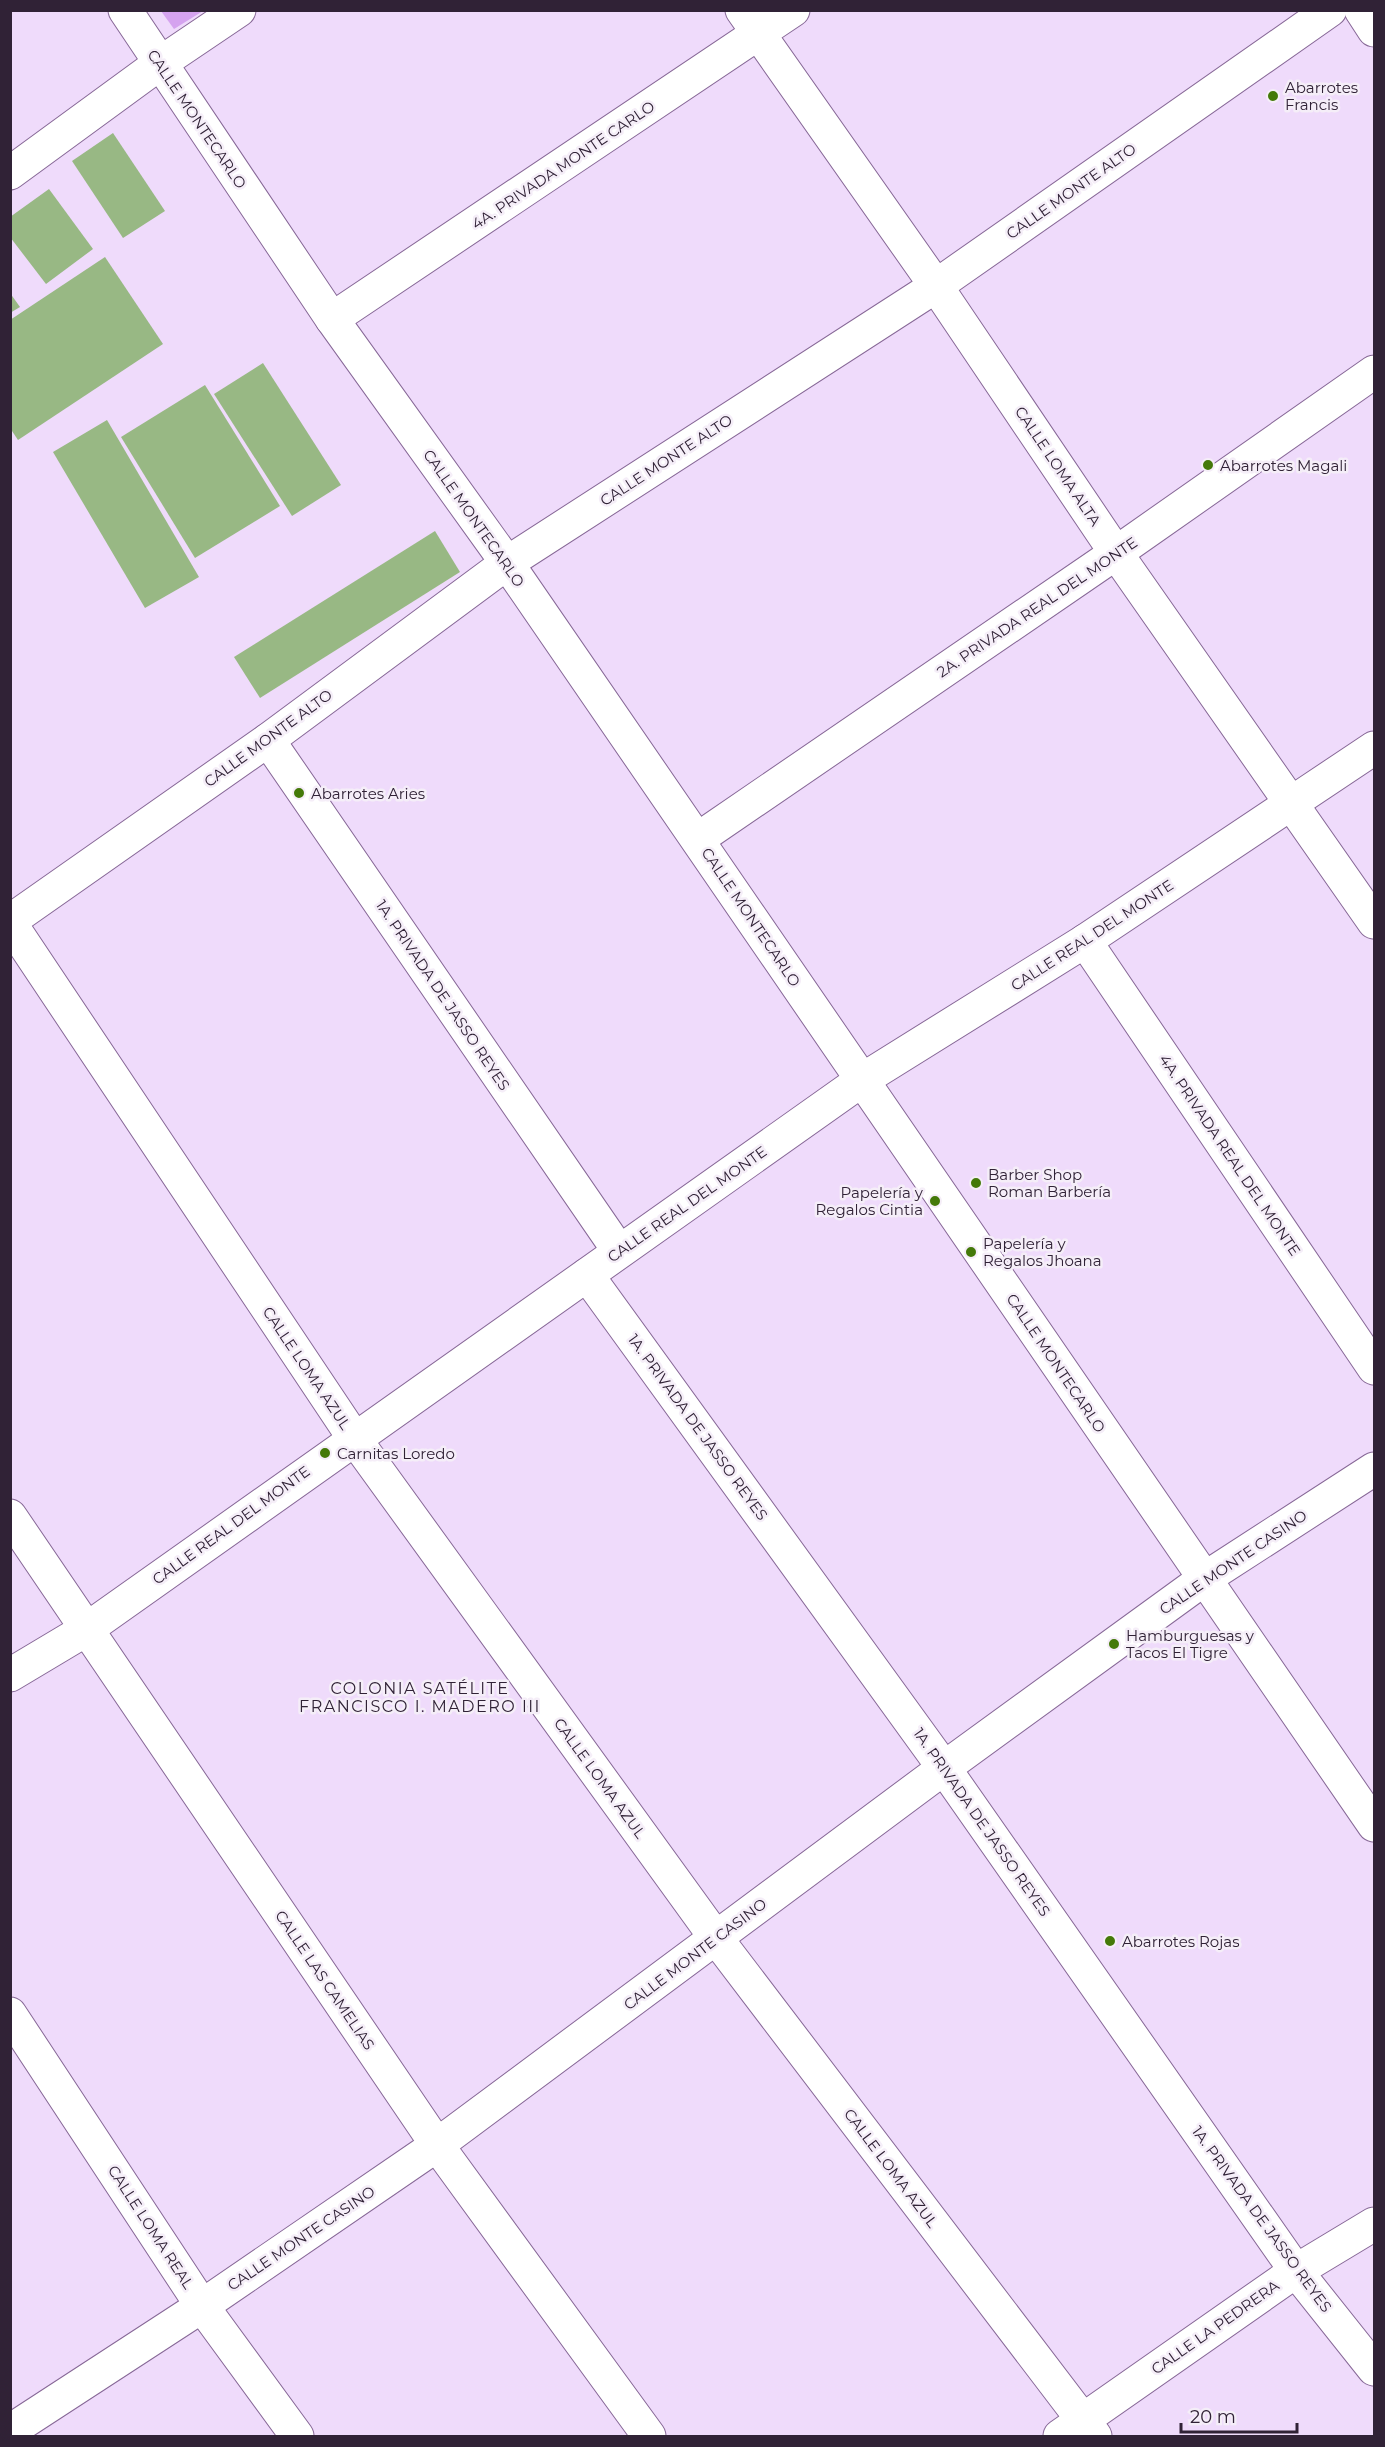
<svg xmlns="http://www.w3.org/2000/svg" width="1385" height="2447" viewBox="0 0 1385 2447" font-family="Montserrat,sans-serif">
<rect width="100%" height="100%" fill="#efdbfb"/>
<!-- green -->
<polygon fill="#d5a3ef" points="161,11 203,11 174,29"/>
<!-- building -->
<g fill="#98b884">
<polygon points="113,133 165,211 123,238 72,161"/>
<polygon points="49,189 93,249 46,284 10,237 10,217"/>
<polygon points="105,257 163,344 18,440 10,428 10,320"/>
<polygon points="10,293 20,307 10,313"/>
<polygon points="263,363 341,485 292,516 214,394"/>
<polygon points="205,385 280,506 195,558 121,437"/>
<polygon points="107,420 199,577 145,608 53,452"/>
<polygon points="435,531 460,572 260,698 234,657"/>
</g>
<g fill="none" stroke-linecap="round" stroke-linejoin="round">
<!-- minor casing -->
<g stroke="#876897" stroke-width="35">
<g id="minor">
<polyline points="125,10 332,319 507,563 1374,1825"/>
<polyline points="742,10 936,286 1116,553 1374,922"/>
<polyline points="1361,10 1374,30"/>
<polyline points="10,173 159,64 239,10"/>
<polyline points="332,319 793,10"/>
<polyline points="268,740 619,1251"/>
<polyline points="698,839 1116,553 1374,372"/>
<polyline points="10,921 268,740 507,563 936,286 1330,10"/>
<polyline points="10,923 354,1438 716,1938 1095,2436"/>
<polyline points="1085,941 1374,1368"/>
<polyline points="587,1275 944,1768 1296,2271 1374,2369"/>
<polyline points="10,1516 437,2145 649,2436"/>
<polyline points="10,1675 87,1629 862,1080 1085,941 1374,748"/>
<polyline points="10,2014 202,2306 297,2436"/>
<polyline points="10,2431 202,2306 437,2145 944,1768 1204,1579 1374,1469"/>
<polyline points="1060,2436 1296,2271 1374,2224"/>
</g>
</g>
<!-- minor -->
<use href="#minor" stroke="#fff" stroke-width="33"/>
</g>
<!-- markers -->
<g fill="#447909" stroke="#f5eef8" stroke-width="2">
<circle cx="1273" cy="96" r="6"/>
<circle cx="1208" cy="465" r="6"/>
<circle cx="299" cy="793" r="6"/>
<circle cx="976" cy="1183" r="6"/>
<circle cx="935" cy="1201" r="6"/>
<circle cx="971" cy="1252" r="6"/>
<circle cx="325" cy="1453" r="6"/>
<circle cx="1114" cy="1644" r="6"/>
<circle cx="1110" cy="1941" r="6"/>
</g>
<g text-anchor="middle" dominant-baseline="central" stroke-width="5" stroke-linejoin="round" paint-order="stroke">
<!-- poi labels -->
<g font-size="15" fill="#302236" stroke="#f5eef8" text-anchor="start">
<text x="1285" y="87">Abarrotes<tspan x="1285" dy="17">Francis</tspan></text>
<text x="1220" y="465">Abarrotes Magali</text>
<text x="311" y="793">Abarrotes Aries</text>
<text x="988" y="1174">Barber Shop<tspan x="988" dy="17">Roman Barbería</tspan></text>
<text x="923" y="1192" text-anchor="end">Papelería y<tspan x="923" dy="17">Regalos Cintia</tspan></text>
<text x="983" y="1243">Papelería y<tspan x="983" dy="17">Regalos Jhoana</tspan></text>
<text x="337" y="1453">Carnitas Loredo</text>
<text x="1126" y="1635">Hamburguesas y<tspan x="1126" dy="17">Tacos El Tigre</tspan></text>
<text x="1122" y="1941">Abarrotes Rojas</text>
</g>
<!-- street labels -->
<g font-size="15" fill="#302236" stroke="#f5eef8">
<text transform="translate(197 119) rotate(56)">CALLE MONTECARLO</text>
<text transform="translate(563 165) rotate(-34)">4A. PRIVADA MONTE CARLO</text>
<text transform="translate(1071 191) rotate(-35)">CALLE MONTE ALTO</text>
<text transform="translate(666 460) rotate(-33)">CALLE MONTE ALTO</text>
<text transform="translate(1058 466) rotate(56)">CALLE LOMA ALTA</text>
<text transform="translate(474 518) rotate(55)">CALLE MONTECARLO</text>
<text transform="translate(1037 607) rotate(-34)">2A. PRIVADA REAL DEL MONTE</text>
<text transform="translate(268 738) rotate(-36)">CALLE MONTE ALTO</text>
<text transform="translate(751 917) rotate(56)">CALLE MONTECARLO</text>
<text transform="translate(1092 935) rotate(-33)">CALLE REAL DEL MONTE</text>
<text transform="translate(443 995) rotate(56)">1A. PRIVADA DE JASSO REYES</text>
<text transform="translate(1230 1155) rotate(56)">4A. PRIVADA REAL DEL MONTE</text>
<text transform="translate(687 1204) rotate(-35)">CALLE REAL DEL MONTE</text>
<text transform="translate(1056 1363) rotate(56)">CALLE MONTECARLO</text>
<text transform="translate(307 1368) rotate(56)">CALLE LOMA AZUL</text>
<text transform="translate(698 1427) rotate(54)">1A. PRIVADA DE JASSO REYES</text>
<text transform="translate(231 1525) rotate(-36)">CALLE REAL DEL MONTE</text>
<text transform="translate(1233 1562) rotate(-34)">CALLE MONTE CASINO</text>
<text transform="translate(600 1778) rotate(54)">CALLE LOMA AZUL</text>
<text transform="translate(982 1822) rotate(55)">1A. PRIVADA DE JASSO REYES</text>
<text transform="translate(695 1954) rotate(-37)">CALLE MONTE CASINO</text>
<text transform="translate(325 1980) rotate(56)">CALLE LAS CAMELIAS</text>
<text transform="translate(891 2168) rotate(53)">CALLE LOMA AZUL</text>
<text transform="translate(1262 2219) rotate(54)">1A. PRIVADA DE JASSO REYES</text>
<text transform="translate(151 2227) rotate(57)">CALLE LOMA REAL</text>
<text transform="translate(301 2238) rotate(-34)">CALLE MONTE CASINO</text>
<text transform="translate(1215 2327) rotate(-35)">CALLE LA PEDRERA</text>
</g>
<!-- neighbourhood labels -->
<g font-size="16" letter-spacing="1.5" fill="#302236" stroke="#f5eef8">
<text x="420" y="1688">COLONIA SATÉLITE<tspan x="420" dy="18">FRANCISCO I. MADERO III</tspan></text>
</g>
</g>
<!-- border -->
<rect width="1385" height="2447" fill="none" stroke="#302236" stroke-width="24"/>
<!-- scale -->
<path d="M1181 2423v9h116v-9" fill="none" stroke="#302236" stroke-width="3"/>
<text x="1190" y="2423" font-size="18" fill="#302236" stroke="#f5eef8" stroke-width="4.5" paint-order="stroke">20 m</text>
</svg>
